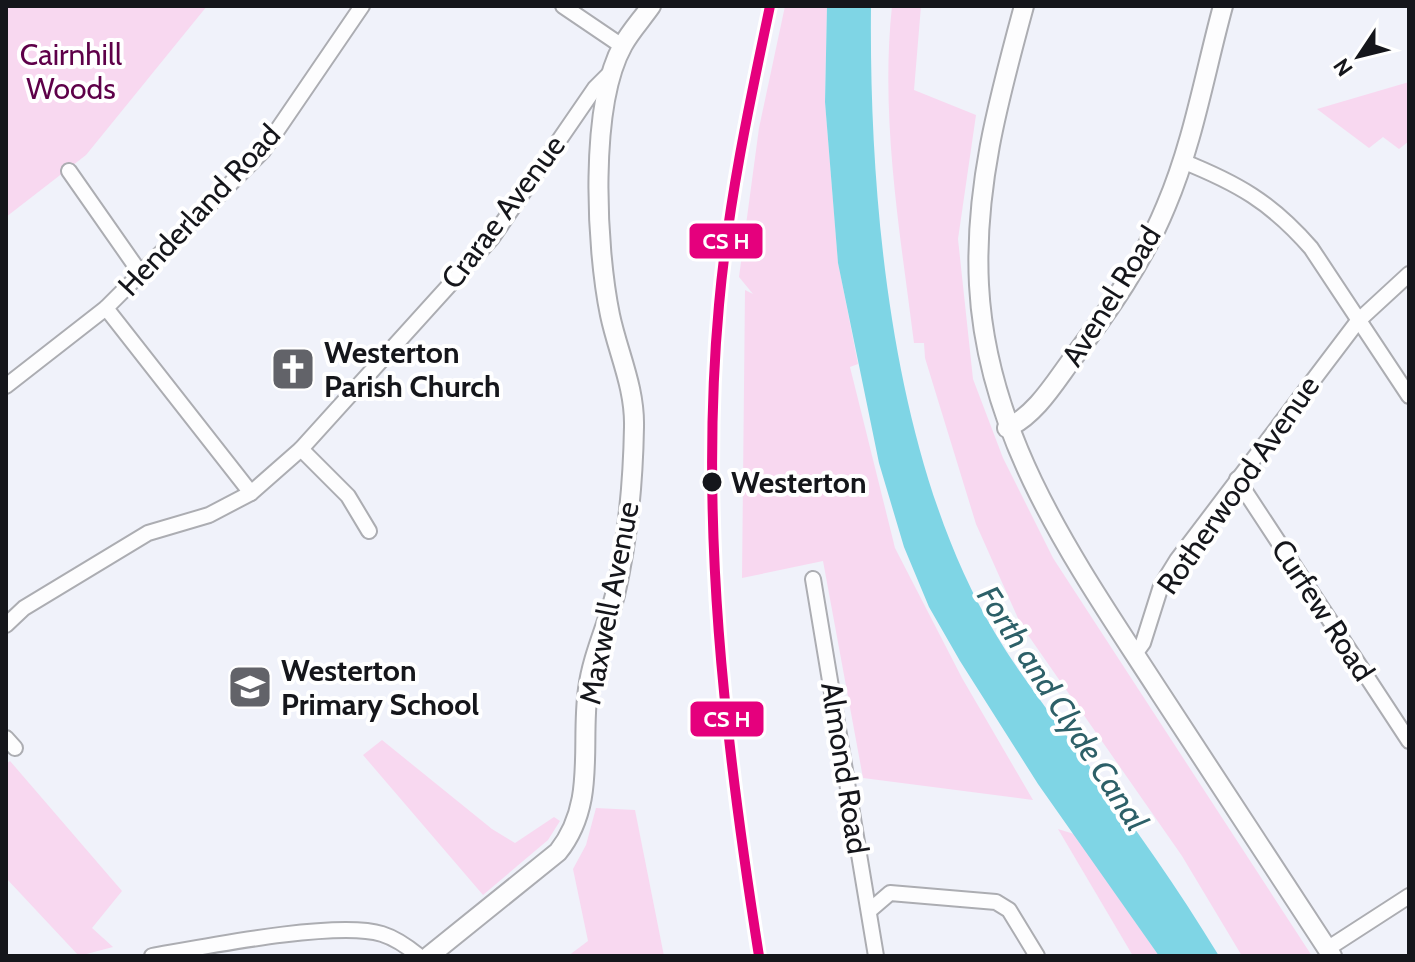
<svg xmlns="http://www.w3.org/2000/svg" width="1415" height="962" viewBox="0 0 1415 962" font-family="Cabin,sans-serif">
<rect width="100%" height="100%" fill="#f0f2fa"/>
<!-- green -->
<g fill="#f8d8f0">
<polygon points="6,6 207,6 86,155 6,217"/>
<polygon points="785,6 827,6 825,102 838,262 858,364 850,367 895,548 962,678 1033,800 863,778 823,561 742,578 745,290 753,294 739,277 759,128"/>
<path d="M892,6H921L914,90L976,115L958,239L973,379L1003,458L1053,558L1312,956H1242L1182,856L1021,625L976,524L925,358L924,343H914C900,232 880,118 892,6Z"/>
<polygon points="1409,82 1409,141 1399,149 1383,137 1369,148 1317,109"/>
<polygon points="382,740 492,829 515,843 554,817 560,821 548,840 483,895 363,755"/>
<polygon points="10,761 122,891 92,928 113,947 79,956 6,878 6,764"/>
<polygon points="596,808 635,810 664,956 568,956 588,941 573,869 586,845"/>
<polygon points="1058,829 1074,834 1159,956 1133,956"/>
</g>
<!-- water -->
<path fill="#7fd5e5" d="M827,6H871C869,203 892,461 995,633C1020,675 1050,713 1079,752C1128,818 1176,885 1219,956H1159L1038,784L960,661L929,607L904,547L879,463L838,263L825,102Z"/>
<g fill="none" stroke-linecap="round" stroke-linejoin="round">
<!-- minor casing -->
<g stroke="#acadb2" stroke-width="18">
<g id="minor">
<polyline points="563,6 622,46"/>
<path d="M1182,161C1237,183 1271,202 1311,248L1409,396"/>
<polyline points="69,171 141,274"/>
<polyline points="106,308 251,493"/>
<polyline points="6,386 106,308 263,151 362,6"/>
<polyline points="301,449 348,496 369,531"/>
<polyline points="1237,479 1409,741"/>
<polyline points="813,579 876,956"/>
<polyline points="6,625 24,608 148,533 209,515 251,493 301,449 492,238 595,88 613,70"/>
<polyline points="1135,654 1143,643 1161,586 1177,560 1358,321 1409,274"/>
<polyline points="6,738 15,748"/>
<polyline points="869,911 890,893 996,902 1009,910 1037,956"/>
<polyline points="1327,949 1409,896"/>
<path d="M152,956C203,947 337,920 382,934C395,938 408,947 419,956"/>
</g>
</g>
<!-- tertiary casing -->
<g stroke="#acadb2" stroke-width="22">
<g id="tertiary">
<path d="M1024,6C999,98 974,188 979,285C987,441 1078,566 1160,693C1217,781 1275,868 1332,956"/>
<path d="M1007,428C1036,415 1055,382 1073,358C1109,310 1143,262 1166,206C1193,143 1205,72 1223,6"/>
<path d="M429,956L558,852C597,803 580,745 588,689C592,657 607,626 615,595C628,539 633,484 634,427C635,387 618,353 610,315C596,247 589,106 623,45C630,32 642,19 651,6"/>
</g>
</g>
<!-- minor -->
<use href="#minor" stroke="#fdfdfe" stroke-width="14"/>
<!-- tertiary -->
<use href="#tertiary" stroke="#fdfdfe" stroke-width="18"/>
<!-- rail-1 casing -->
<g stroke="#fff" stroke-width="16">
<path id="rail-1" d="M759,956C725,741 699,523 719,305C728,204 749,105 770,6"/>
</g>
<!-- rail-1 -->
<use href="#rail-1" stroke="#e5007d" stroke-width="10"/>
</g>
<!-- icons -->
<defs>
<g id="church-square" transform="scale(2.3)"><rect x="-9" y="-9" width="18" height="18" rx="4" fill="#626369" stroke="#fff"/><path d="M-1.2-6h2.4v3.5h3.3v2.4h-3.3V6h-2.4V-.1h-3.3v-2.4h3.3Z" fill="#fff"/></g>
<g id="school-square" transform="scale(2.3)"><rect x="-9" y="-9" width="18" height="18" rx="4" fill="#626369" stroke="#fff"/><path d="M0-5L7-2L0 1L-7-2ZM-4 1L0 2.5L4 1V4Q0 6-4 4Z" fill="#fff"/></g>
</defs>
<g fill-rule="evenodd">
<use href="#church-square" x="293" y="369"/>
<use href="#school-square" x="250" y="687"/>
</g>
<!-- markers -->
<circle fill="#15161b" stroke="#fff" stroke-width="3" cx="712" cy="482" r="11"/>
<g text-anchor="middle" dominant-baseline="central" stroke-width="8" stroke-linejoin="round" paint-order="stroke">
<!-- park labels -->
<g font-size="30" fill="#5e0049" stroke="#fff">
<text x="71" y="54">Cairnhill<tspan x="71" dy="34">Woods</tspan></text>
</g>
<!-- street labels -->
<g font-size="30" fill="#15161b" stroke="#fff">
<text transform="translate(199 210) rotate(-47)">Henderland Road</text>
<text transform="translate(503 212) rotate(-53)">Crarae Avenue</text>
<text transform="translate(1111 296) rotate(-58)">Avenel Road</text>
<text transform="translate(1238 485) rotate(-55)">Rotherwood Avenue</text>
<text transform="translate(609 603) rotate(-79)">Maxwell Avenue</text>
<text transform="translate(1323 610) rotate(57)">Curfew Road</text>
<text transform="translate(845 768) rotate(81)">Almond Road</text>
</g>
<!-- poi labels -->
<g font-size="30" font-weight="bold" fill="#15161b" stroke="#fff" text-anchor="start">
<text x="324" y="352">Westerton<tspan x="324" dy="34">Parish Church</tspan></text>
<text x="281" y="670">Westerton<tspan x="281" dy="34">Primary School</tspan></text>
</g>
<!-- stop labels -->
<g font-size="30" font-weight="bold" fill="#15161b" stroke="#fff" text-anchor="start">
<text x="731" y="482">Westerton</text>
</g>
<!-- water labels -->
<g font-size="32" font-style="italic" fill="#2d6068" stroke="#fff">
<text transform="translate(1063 708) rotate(57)">Forth and Clyde Canal</text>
</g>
</g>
<g stroke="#fff" stroke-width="3">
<rect x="688" y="222" width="76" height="38" rx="8" fill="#e5007d"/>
<rect x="689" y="700" width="76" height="38" rx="8" fill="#e5007d"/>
</g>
<g font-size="22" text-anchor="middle" font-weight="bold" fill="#fff">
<text x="726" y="249">CS H</text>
<text x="727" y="727">CS H</text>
</g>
<!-- border -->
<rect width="1415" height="962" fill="none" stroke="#15161b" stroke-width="16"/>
<!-- north arrow -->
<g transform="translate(1359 56) rotate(235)" stroke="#ffffff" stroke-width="6" paint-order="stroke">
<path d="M0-6L14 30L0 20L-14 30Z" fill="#15161b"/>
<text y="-12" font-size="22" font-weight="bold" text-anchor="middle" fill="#15161b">N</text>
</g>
</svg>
